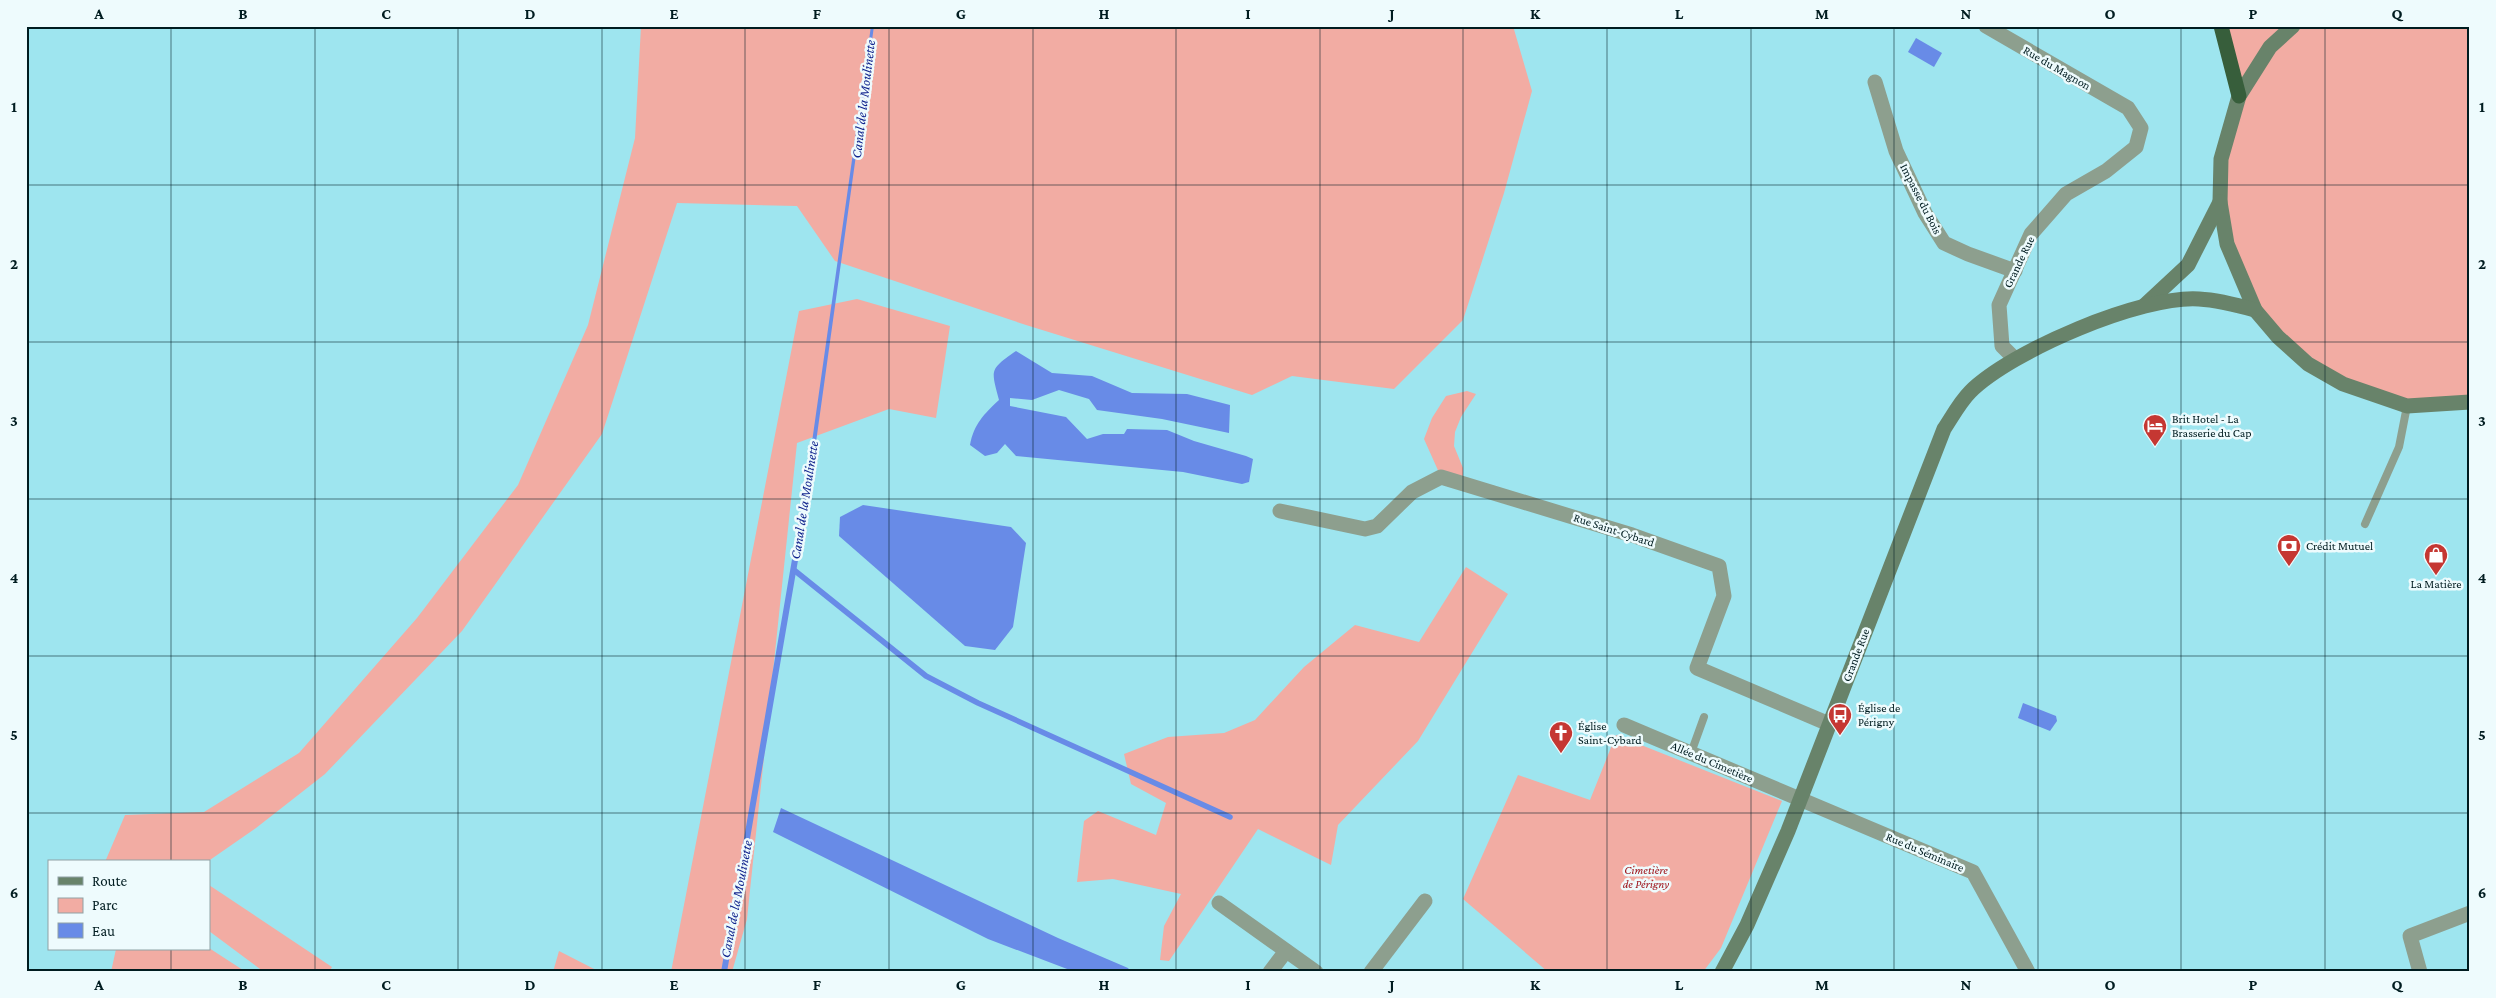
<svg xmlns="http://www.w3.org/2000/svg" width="2496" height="998" viewBox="0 0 2496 998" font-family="'Crimson Pro',serif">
<rect width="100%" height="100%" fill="#9ee5ef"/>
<!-- green -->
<g fill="#f2aca3">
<polygon points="641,26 1513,26 1532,91 1504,193 1463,320 1394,389 1292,376 1252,395 1026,325 835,261 797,206 677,203 602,434 462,631 325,774 256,828 207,862 105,862 125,815 204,812 299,753 417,618 518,485 588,325 635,138"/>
<polygon points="2221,26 2470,26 2470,402 2427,405 2343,384 2255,310 2220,202 2239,96"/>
<polygon points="857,299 950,326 936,418 889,409 797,443 747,919 732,972 671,972 799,311"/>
<polygon points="1467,391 1476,394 1461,417 1455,432 1454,446 1463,468 1463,483 1441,477 1424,439 1432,418 1446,396"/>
<polygon points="1466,567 1508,594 1418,741 1338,825 1331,865 1258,829 1169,961 1160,960 1164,926 1181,894 1113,879 1077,882 1084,821 1098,811 1156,835 1166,803 1131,784 1124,754 1168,737 1224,733 1255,720 1304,667 1355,625 1419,642"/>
<polygon points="1616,735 1782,801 1721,948 1703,972 1548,972 1463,899 1518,775 1590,800"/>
<polygon points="209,885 332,967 329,972 264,972 209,931"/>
<polygon points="209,948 246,972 111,972 116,949"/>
<polygon points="559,951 600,972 553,972"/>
</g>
<!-- water -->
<g fill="#688be7">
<polygon points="871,26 874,26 806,514 727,972 721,972 811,449"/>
<polygon points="1916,38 1942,53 1934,67 1908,52"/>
<path d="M1016,351L1052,373L1092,376L1132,393L1187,394L1230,405L1229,433L1162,419L1097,410L1089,399L1059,390L1032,400L1010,398V406L1066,417L1087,439L1103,434H1124L1127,429L1167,430L1194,441L1246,456L1253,459L1249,482L1242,484L1183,472L1016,456L1005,444L997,453L985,456L970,445C974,424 984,414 999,400C991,369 989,370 1016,351Z"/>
<polygon points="863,505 1011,527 1026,543 1013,627 995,650 965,646 839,536 840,517"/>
<polygon points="2023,703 2056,716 2057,721 2050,731 2018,718"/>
<polygon points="781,808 1058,938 1128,968 1131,972 1075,972 988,939 773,832"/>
</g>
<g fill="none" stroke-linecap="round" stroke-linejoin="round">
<!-- stream -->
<polyline stroke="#688be7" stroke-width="5.5" points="794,570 926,676 978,703 1230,817"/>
<!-- lane -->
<g stroke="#8d9f8e" stroke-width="8">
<polyline points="2365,524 2399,447 2407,406"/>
<polyline points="1691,753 1704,717"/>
</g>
<!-- street -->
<g stroke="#8d9f8e" stroke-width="15">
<polyline points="1986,26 2128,108 2141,128 2136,147 2106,171 2066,194 2031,234 1999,305 2002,346 2015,359"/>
<polyline points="1875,82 1896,151 1925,213 1944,243 1968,254 2015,271"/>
<polyline points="1280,511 1365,529 1377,526 1412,492 1441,477 1632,535 1719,566 1724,596 1697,668 1829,724"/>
<polyline points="1624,725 1973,872 2028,972"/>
<polyline points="1219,903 1316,972"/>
<polyline points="1270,972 1286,951"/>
<polyline points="1371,972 1425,901"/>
<polyline points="2420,972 2410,936 2470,913"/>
</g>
<!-- secondary -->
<g stroke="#68836a" stroke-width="15">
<polyline points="2293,26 2270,47 2239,96 2221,159 2220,202 2227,244 2255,310 2278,337 2308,364 2343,384 2407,406 2470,402"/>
<polyline points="2145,305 2188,265 2220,202"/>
<path d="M1722,972L1747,925L1788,831L1944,429C1952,417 1960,402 1970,392C2011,351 2142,295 2199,299C2218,300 2237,305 2255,310"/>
</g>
<!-- highway -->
<polyline stroke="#375e3b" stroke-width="15" points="2221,26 2239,96"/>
</g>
<!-- grid -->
<path fill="none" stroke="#001c20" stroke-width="1" stroke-opacity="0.55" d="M171,26V862M315,26V972M458,26V972M602,26V972M745,26V972M889,26V972M1033,26V972M1176,26V972M1320,26V972M1463,26V972M1607,26V972M1751,26V972M1894,26V972M2038,26V972M2181,26V972M2325,26V972M26,185H2470M26,342H2470M26,499H2470M26,656H2470M26,813H2470M171,949V972"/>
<!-- icons -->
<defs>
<g id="hotel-pin" transform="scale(1.25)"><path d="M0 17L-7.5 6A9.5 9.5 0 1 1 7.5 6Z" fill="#c53732" stroke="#eefbfd"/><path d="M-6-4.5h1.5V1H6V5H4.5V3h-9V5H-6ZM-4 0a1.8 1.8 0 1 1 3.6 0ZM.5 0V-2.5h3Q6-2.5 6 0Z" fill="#fff"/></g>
<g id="bank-pin" transform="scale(1.25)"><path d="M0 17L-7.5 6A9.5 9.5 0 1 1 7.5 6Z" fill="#c53732" stroke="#eefbfd"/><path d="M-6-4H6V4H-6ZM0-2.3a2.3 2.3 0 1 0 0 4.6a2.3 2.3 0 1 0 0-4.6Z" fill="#fff"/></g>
<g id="shop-pin" transform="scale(1.25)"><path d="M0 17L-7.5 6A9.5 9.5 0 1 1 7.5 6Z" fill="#c53732" stroke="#eefbfd"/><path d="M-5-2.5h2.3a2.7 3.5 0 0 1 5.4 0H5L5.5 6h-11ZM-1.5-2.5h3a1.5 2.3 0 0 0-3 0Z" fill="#fff"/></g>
<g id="bus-pin" transform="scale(1.25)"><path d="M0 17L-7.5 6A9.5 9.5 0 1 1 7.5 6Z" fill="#c53732" stroke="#eefbfd"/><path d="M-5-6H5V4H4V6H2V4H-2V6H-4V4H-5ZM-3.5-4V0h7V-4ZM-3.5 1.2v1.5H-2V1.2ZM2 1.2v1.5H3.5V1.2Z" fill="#fff"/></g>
<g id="church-pin" transform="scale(1.25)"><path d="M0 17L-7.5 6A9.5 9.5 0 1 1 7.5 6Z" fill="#c53732" stroke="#eefbfd"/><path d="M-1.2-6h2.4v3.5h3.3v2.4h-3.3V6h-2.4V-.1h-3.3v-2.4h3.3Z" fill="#fff"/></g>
</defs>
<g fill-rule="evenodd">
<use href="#hotel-pin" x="2155" y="426"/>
<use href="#bank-pin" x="2289" y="546"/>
<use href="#shop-pin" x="2436" y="555"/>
<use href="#bus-pin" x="1840" y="715"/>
<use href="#church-pin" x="1561" y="733"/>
</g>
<g text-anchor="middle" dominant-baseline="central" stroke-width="5" stroke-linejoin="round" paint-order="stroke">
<!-- street labels -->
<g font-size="12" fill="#001c20" stroke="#eefbfd">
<text transform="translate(2057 68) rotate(30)">Rue du Magnon</text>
<text transform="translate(1921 199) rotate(63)">Impasse du Bois</text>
<text transform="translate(2019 262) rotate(-64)">Grande Rue</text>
<text transform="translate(1614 530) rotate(18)">Rue Saint-Cybard</text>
<text transform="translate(1856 655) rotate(-69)">Grande Rue</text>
<text transform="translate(1712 762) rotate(23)">Allée du Cimetière</text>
<text transform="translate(1925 852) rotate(23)">Rue du Séminaire</text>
</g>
<!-- poi labels -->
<g font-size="12" fill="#001c20" stroke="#eefbfd" text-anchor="start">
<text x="2172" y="419">Brit Hotel - La<tspan x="2172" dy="14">Brasserie du Cap</tspan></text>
<text x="2306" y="546">Crédit Mutuel</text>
<text x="2436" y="584" text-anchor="middle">La Matière</text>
<text x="1858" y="708">Église de<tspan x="1858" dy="14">Périgny</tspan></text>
<text x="1578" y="726">Église<tspan x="1578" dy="14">Saint-Cybard</tspan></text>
</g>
<!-- park labels -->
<g font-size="12" font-style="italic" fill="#9c0d14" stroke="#eefbfd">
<text x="1646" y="870">Cimetière<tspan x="1646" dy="14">de Périgny</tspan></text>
</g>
<!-- water labels -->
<g font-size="14" font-style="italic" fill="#12258e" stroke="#eefbfd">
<text transform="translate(863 99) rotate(-83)">Canal de la Moulinette</text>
<text transform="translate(804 500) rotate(-81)">Canal de la Moulinette</text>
<text transform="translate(736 899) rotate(-79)">Canal de la Moulinette</text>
</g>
</g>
<!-- border -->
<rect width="2496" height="998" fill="none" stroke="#eefbfd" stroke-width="55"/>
<!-- legend -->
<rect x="48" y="860" width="162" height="90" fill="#eefbfd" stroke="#8fa2a5"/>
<rect x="58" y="877" width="25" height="8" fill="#68836a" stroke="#8fa2a5"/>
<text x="92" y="886" font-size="15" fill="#001c20">Route</text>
<rect x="58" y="898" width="25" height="15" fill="#f2aca3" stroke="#8fa2a5"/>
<text x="92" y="910" font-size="15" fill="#001c20">Parc</text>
<rect x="58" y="923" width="25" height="15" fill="#688be7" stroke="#8fa2a5"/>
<text x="92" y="936" font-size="15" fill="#001c20">Eau</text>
<rect x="28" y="28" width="2440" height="942" fill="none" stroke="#001c20" stroke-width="2"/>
<g font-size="16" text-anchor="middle" font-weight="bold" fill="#001c20">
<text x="99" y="19">A</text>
<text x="243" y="19">B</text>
<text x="386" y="19">C</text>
<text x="530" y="19">D</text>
<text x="674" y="19">E</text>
<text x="817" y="19">F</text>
<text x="961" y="19">G</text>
<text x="1104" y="19">H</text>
<text x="1248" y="19">I</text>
<text x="1392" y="19">J</text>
<text x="1535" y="19">K</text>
<text x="1679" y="19">L</text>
<text x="1822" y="19">M</text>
<text x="1966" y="19">N</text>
<text x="2110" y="19">O</text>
<text x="2253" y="19">P</text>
<text x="2397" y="19">Q</text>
<text x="14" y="112">1</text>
<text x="2482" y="112">1</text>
<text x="14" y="269">2</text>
<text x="2482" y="269">2</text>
<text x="14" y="426">3</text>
<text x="2482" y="426">3</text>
<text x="14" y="583">4</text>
<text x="2482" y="583">4</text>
<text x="14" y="740">5</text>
<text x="2482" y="740">5</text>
<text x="14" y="898">6</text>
<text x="2482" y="898">6</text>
<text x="99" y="990">A</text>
<text x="243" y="990">B</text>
<text x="386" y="990">C</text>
<text x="530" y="990">D</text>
<text x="674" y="990">E</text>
<text x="817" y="990">F</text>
<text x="961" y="990">G</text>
<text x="1104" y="990">H</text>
<text x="1248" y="990">I</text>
<text x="1392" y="990">J</text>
<text x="1535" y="990">K</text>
<text x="1679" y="990">L</text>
<text x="1822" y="990">M</text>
<text x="1966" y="990">N</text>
<text x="2110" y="990">O</text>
<text x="2253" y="990">P</text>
<text x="2397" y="990">Q</text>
</g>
</svg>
